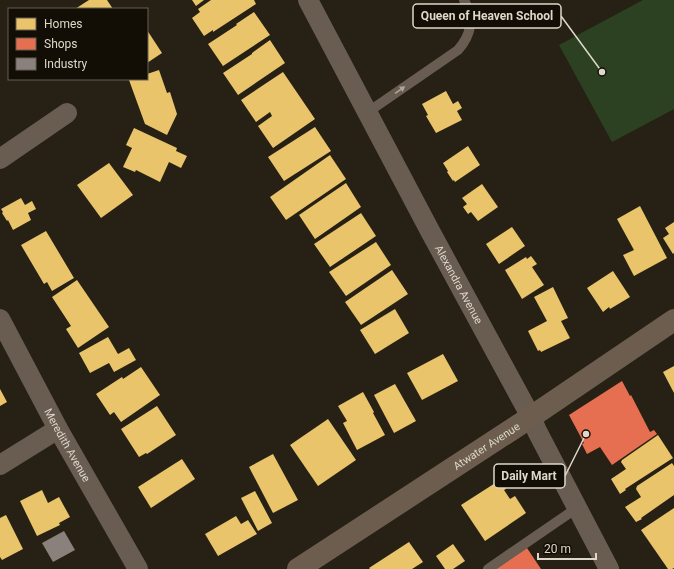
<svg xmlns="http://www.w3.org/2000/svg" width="674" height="569" viewBox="0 0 674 569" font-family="Roboto,sans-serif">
<rect width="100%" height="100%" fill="#272115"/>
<!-- green -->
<polygon fill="#2c4122" points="643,0 674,0 674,109 612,142 559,45"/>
<!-- homes -->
<g fill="#e9c46a">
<polygon points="89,0 107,0 113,9 75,9"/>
<polygon points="192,0 204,0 196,6"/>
<polygon points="211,0 254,0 256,4 213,32 213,30 204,36 192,18 200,12 198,9"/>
<polygon points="254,12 270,35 223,66 208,44 237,25 236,24"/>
<polygon points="147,30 162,53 147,63"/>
<polygon points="270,40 285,63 238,95 223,73 252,54 252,53"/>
<polygon points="159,70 167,93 170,92 177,114 167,135 145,124 129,80 132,79 147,79 147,74"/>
<polygon points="283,72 315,119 273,148 258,126 272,116 270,112 256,122 241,100"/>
<polygon points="446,91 453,104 458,101 462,108 457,111 462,120 436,133 426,116 428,115 422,104"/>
<polygon points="315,127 331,151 284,181 268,157"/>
<polygon points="134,128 177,148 176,151 187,156 181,168 169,162 160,182 136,170 135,172 123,167 132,148 126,145"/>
<polygon points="468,146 480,165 455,182 454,180 453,181 447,172 448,171 443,163"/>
<polygon points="330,155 346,179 286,220 270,197"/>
<polygon points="109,163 133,195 101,218 77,185"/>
<polygon points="346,183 361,207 315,239 299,215"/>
<polygon points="482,184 498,207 478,221 471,212 468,214 463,207 467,204 462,198"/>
<polygon points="21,198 25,205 32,201 36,209 28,213 31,220 13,230 8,220 7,221 2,213 3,212 1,209"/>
<polygon points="640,206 667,258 634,276 623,255 634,250 617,219"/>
<polygon points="361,213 376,236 330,267 314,244"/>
<polygon points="674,222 674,253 673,254 663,238 669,234 665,228"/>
<polygon points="512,227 525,246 499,264 486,244"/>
<polygon points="46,231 74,278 52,291 47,282 44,284 21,245"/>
<polygon points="376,242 391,265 346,296 329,272"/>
<polygon points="531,256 537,264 532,267 544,285 522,299 505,270 526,257 527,259"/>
<polygon points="392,270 408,294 361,325 345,302"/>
<polygon points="613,271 630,297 610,309 609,307 603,312 587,288"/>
<polygon points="77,280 109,327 78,348 66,329 71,326 52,297"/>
<polygon points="553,287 568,318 561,321 570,338 541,352 540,350 538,351 528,331 547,321 534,297"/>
<polygon points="395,309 409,333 375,354 360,330"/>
<polygon points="108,337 118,354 129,348 136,360 114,372 109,363 90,373 79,353"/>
<polygon points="443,354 458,381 422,400 407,373"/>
<polygon points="674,366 674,393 663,372"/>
<polygon points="141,367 160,395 121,422 114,412 110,415 96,394 122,377 123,379"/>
<polygon points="395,384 416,421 394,433 374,395"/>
<polygon points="0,389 7,402 0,406"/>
<polygon points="363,392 374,412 373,413 385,435 357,450 343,423 347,421 338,406"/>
<polygon points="157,406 176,435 147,454 146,453 139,457 121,429"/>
<polygon points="328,419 356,460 318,486 290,445"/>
<polygon points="658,435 673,458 625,489 626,490 620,494 611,479 626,469 621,462 622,460"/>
<polygon points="273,454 298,500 273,513 249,467"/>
<polygon points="182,459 195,479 151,508 138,487"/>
<polygon points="672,463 674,466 674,495 641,518 642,519 636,522 625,507 641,497 636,489 637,486"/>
<polygon points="500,480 506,489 504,490 510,499 515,496 526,513 485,541 461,505"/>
<polygon points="42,490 48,503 59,497 70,517 59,523 60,525 37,536 20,501"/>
<polygon points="255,491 272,523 258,531 241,498"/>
<polygon points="674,508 674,568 672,569 668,569 641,530"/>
<polygon points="6,515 23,549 2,560 0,557 0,518"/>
<polygon points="236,516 241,524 248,520 257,534 218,556 205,534"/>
<polygon points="409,542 423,562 412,569 370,569 369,568"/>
<polygon points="453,544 465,561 453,569 445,569 436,556"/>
</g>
<!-- shops -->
<g fill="#e76f51">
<polygon points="622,381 630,396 631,395 650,432 654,430 657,434 612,465 600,447 587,454 582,444 584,443 569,415"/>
<polygon points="527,548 541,569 495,569"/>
</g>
<!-- industry -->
<polygon fill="#8a817c" points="64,531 75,550 53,562 42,543"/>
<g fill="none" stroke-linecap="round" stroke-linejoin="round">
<!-- lane -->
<g stroke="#695c50" stroke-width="10">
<path d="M368,112L458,50C472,34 474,19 464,0"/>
<polyline points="488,569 577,508"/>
</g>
<!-- street -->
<g stroke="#695c50" stroke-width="20">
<path id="s1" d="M308,0L430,231L500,360L531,417L537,431L609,569"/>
<polyline points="0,159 67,113"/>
<path id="s2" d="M0,319L58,429L138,569"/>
<polyline points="0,465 58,429"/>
</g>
<!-- secondary -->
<path stroke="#6c5d4f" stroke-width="22" id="s3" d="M298,569L531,417L674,320"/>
</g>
<!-- one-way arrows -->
<defs><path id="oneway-solid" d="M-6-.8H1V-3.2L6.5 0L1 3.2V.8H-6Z"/></defs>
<use fill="#afa699" href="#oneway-solid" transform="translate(400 90) rotate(-35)"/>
<g text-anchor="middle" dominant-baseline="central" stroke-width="4" stroke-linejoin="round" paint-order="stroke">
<!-- street labels -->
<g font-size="11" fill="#ded8ca" stroke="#130e05">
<text stroke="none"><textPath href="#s1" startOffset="322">Alexandra Avenue</textPath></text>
<text stroke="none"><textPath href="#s2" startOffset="143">Meredith Avenue</textPath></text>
<text stroke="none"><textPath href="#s3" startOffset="225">Atwater Avenue</textPath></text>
</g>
</g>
<!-- callouts -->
<path fill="none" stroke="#ded8ca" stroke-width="1.5" d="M602 72L561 16M586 434L565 476"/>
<g fill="#ded8ca" stroke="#130e05" stroke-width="1.5">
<circle cx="602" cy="72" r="4"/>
<circle cx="586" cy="434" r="4"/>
</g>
<g fill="#130e05" stroke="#ded8ca" stroke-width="1.5">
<rect x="413" y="4" width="148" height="24" rx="4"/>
<rect x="494" y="464" width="71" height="24" rx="4"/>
</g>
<g font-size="12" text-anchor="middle" font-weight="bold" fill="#ded8ca">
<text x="487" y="20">Queen of Heaven School</text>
<text x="529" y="480">Daily Mart</text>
</g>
<!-- legend -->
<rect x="8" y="8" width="140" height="72" fill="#130e05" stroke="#645f54"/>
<rect x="16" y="18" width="20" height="12" fill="#e9c46a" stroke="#645f54"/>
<text x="44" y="28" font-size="12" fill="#ded8ca">Homes</text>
<rect x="16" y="38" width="20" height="12" fill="#e76f51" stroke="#645f54"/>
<text x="44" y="48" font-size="12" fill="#ded8ca">Shops</text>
<rect x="16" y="58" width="20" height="12" fill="#8a817c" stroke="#645f54"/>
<text x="44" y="68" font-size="12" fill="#ded8ca">Industry</text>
<!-- scale -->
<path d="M538 553v6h58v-6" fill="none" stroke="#ded8ca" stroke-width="2"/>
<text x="544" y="553" font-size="12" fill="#ded8ca" stroke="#130e05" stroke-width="3" paint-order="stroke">20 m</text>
</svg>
